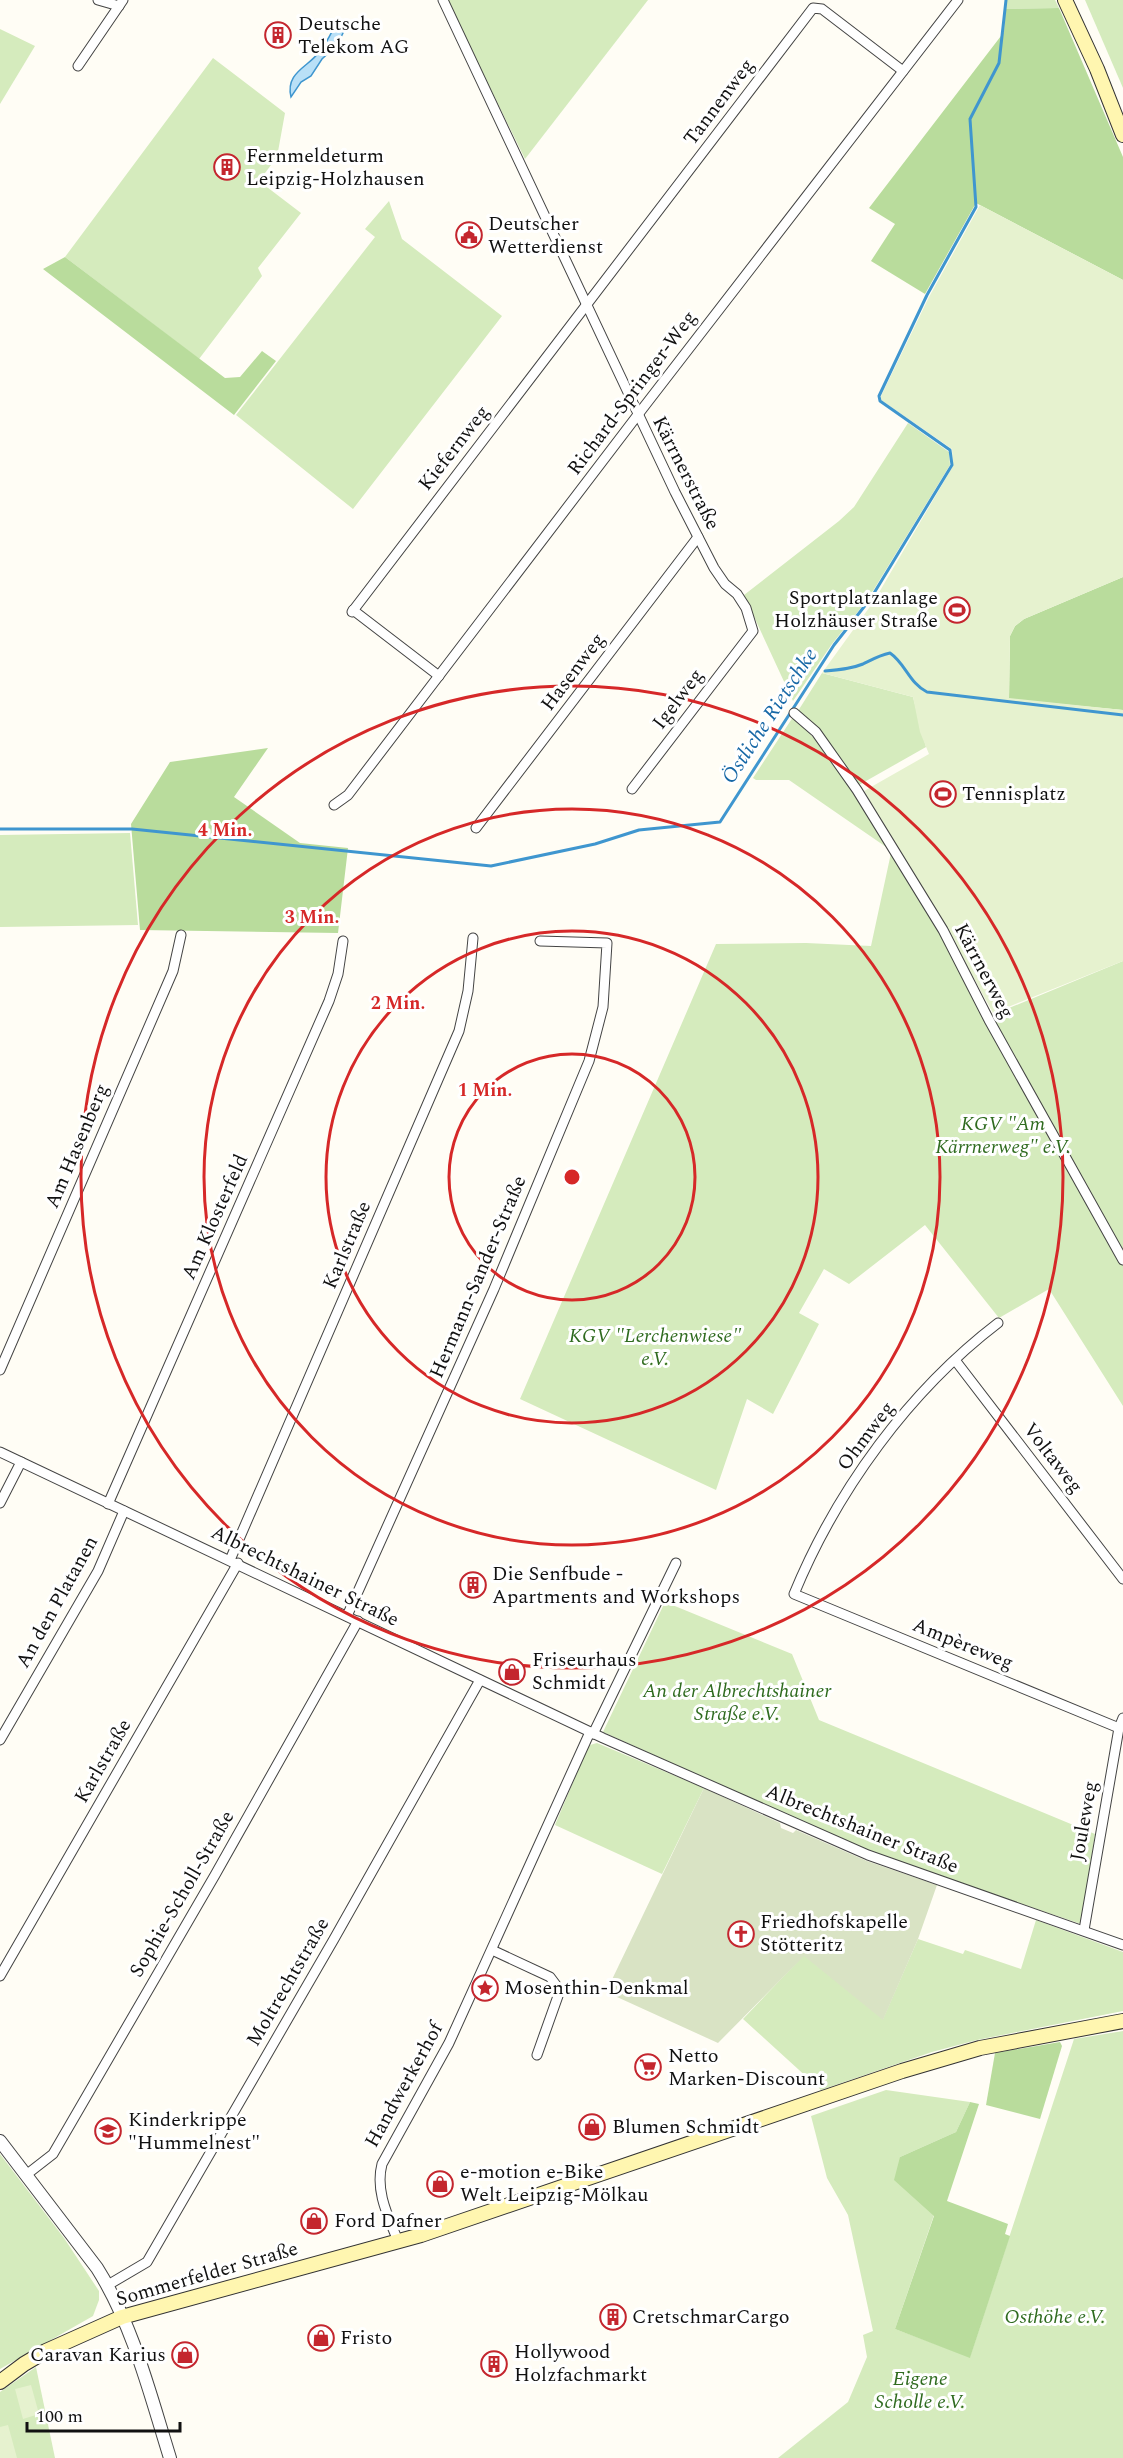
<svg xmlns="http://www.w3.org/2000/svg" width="1123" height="2458" viewBox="0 0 1123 2458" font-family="Spectral,serif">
<rect width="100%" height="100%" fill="#fffdf5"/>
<!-- green -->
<g fill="#d5ebbd">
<polygon points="447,0 648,0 525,159"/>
<polygon points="1006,0 1055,0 1059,8 1005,9"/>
<polygon points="1085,0 1123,0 1123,88"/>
<polygon points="0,29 35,46 0,104"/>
<polygon points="213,58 285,113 277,157 259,181 301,213 258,268 262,276 199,359 65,257"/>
<polygon points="389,201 402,239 502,316 353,509 236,415 375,237 365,229"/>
<polygon points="908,423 949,452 950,465 868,599 832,644 793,701 744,595 839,521 854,507"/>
<polygon points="822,673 913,697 926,747 859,785 812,722 798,711"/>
<path d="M793,717C833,753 860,804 889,849L789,780H756L753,778Z"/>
<polygon points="130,833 138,925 0,927 0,835"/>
<polygon points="891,853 941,933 985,1018 1123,961 1123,1406 1049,1289 999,1318 925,1225 849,1284 824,1269 799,1313 819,1324 773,1414 747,1399 716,1490 520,1399 716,944 806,943 871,946"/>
<polygon points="665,1602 792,1654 819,1720 1095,1834 1081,1924 869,1852 603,1732"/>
<polygon points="597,1743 704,1788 662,1874 555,1825 587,1749 590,1745"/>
<polygon points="1036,1920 1123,1952 1123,2011 977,2040 932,2052 821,2090 743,2019 804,1955 883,2019 918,1939 963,1954 965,1950 1021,1969"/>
<polygon points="1123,2031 1123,2458 778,2458 848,2402 867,2357 863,2335 873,2331 848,2215 827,2178 811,2116 886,2090 970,2102 956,2132 900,2157 934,2215 895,2329 970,2357 1074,2039"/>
<polygon points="0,2154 64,2238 99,2291 99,2300 93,2316 0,2369"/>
<polygon points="36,2367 55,2458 0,2458 0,2392"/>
</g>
<!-- forest -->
<g fill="#b9dc9c">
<polygon points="1059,8 1123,157 1123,280 976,203 925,294 871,261 895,224 869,208 1004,32 1005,9"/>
<polygon points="65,257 225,378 240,377 262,351 276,361 234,415 43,269"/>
<polygon points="1123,577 1123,710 1009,699 1010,636 1015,626 1024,619"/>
<polygon points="268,748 234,797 300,843 348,848 338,933 140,930 131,824 170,762"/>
<polygon points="1060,2042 1062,2046 1040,2119 986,2105 995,2053"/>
<polygon points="970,2102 979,2104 947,2201 1008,2224 1005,2234 1010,2236 970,2358 895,2329 934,2216 894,2180 900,2157 956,2132"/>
</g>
<!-- cemetery -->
<polygon fill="#d9e3c4" points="704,1788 780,1823 781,1828 793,1833 796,1830 867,1861 937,1885 918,1939 883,2020 804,1956 718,2043 606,1992"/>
<!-- pitch -->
<g fill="#e6f2cf">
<polygon points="980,205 1123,280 1123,577 1024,619 1015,626 1010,636 1009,698 1123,710 1123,961 993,1013 946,928 864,791 929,754 920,732 913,697 822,673 874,601 953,466 952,449 881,400 881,396 929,297"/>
<polygon points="31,2385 39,2414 23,2419 15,2389"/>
<polygon points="8,2425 17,2458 0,2458 0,2427"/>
</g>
<!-- water -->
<path fill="#b9e0f7" stroke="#3f96cf" stroke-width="1.5" d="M337,22L344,23L343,33L337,45L322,59L311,76L301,82L291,97C285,72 309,67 320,51C327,43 332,31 337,22Z"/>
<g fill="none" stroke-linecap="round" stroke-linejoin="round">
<!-- stream -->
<g stroke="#3f96cf" stroke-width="3">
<path d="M825,671C838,670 851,669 863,664C873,659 880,655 890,653C905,663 910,684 927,692L1123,715"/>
<polyline points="0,829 132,829 491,866 595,844 639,830 720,822 834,645 871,598 952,465 950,450 880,401 879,396 927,295 976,207 970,119 999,63 1006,0"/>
</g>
<!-- minor casing -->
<g stroke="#444" stroke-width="11">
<g id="minor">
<polyline points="98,0 119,6"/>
<polyline points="443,0 675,492 714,568 725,584 737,594 746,608 753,631 632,789"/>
<polyline points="78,66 123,0"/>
<polyline points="353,610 439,676"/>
<polyline points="352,612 813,8 822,9 903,71"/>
<polyline points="794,713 816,732 857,790 943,930 989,1020 1123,1260"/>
<polyline points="334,805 348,795 643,408 958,0"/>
<polyline points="476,828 698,537"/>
<path d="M998,1323C909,1391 837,1490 794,1594L1119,1728"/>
<polyline points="955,1360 1123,1579"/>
<polyline points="0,1370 173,971 181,935"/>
<polyline points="0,1452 603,1738 868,1855 1123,1945"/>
<polyline points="0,1503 21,1462"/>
<polyline points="108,1504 329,1001 338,974 343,941"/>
<polyline points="230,1560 459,1031 468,991 473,938"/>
<polyline points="347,1616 494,1289 589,1061 603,1007 607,943 540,941"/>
<polyline points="593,1734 676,1563"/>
<polyline points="0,1740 98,1571 124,1511"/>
<polyline points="1084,1930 1119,1728 1123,1718"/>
<polyline points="492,1950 550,1977 556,1985 558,1996 537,2055"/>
<polyline points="0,1976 238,1563"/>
<polyline points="26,2175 53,2154 215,1875 358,1621"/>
<path d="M398,2241C388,2216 375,2191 382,2164L449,2043L590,1732"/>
<polyline points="108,2285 147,2262 334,1939 480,1680"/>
</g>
</g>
<!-- tertiary casing -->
<g stroke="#444" stroke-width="14">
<path id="tertiary" d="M0,2141L97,2268C133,2325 150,2394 170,2458"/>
</g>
<!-- secondary casing -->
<g stroke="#333" stroke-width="16">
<g id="secondary">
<polyline points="1065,0 1097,69 1123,135"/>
<polyline points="0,2382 24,2364 46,2351 122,2317 421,2235 902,2071 980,2048 1123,2021"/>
</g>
</g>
<!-- minor -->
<use href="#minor" stroke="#fff" stroke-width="9"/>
<!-- tertiary -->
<use href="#tertiary" stroke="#fff" stroke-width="12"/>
<!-- secondary -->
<use href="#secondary" stroke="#fff6b0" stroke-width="14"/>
</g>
<!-- distance rings -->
<g fill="none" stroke="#d62828" stroke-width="3">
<circle cx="572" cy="1177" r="123"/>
<circle cx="572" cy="1177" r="246"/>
<circle cx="572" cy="1177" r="368"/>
<circle cx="572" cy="1177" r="491"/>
</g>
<!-- icons -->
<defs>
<g id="building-ring" transform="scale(1.35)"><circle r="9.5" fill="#fff" stroke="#c4262e" stroke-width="1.5"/><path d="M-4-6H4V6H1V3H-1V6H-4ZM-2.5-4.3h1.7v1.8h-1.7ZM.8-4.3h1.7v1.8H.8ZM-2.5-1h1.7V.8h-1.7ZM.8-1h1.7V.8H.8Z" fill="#c4262e"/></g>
<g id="civic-ring" transform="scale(1.35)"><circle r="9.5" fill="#fff" stroke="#c4262e" stroke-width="1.5"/><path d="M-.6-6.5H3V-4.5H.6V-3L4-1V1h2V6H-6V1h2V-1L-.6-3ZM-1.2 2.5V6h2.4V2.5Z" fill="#c4262e"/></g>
<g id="stadium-ring" transform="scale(1.35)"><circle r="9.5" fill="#fff" stroke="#c4262e" stroke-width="1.5"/><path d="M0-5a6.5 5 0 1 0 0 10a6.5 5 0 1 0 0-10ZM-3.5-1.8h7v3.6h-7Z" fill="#c4262e"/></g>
<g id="shop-ring" transform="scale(1.35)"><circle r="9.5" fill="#fff" stroke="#c4262e" stroke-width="1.5"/><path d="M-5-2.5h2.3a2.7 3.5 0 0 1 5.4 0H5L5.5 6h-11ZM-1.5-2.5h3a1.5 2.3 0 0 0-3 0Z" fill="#c4262e"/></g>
<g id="church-ring" transform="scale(1.35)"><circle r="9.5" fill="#fff" stroke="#c4262e" stroke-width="1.5"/><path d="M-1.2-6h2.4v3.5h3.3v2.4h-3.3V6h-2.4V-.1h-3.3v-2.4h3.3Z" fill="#c4262e"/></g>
<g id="sight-ring" transform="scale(1.35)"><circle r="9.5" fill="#fff" stroke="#c4262e" stroke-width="1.5"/><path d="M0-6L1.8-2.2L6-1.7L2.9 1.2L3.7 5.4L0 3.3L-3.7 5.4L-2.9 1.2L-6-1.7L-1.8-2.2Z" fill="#c4262e"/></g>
<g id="supermarket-ring" transform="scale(1.35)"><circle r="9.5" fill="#fff" stroke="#c4262e" stroke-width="1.5"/><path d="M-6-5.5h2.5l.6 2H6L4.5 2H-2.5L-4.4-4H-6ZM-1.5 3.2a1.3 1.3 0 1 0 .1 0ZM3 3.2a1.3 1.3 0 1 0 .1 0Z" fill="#c4262e"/></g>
<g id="school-ring" transform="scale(1.35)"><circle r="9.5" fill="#fff" stroke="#c4262e" stroke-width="1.5"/><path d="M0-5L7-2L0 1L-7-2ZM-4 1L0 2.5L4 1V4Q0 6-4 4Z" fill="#c4262e"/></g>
</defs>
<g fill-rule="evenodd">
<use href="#building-ring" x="278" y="35"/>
<use href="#building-ring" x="227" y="167"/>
<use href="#civic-ring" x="469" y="235"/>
<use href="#stadium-ring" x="957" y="610"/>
<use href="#stadium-ring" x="943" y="794"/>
<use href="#building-ring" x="473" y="1585"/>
<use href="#shop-ring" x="512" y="1672"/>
<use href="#church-ring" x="741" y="1934"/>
<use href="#sight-ring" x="485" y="1988"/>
<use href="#supermarket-ring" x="648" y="2067"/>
<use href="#shop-ring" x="592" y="2127"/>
<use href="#school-ring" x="108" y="2131"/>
<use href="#shop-ring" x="440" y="2184"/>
<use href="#shop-ring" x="314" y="2221"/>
<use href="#building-ring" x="613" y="2317"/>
<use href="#shop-ring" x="321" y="2338"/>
<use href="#shop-ring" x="185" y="2355"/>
<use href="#building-ring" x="494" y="2364"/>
</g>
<g text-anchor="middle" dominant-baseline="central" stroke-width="6" stroke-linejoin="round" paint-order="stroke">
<!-- poi labels -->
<g font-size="20" fill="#111" stroke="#fff" text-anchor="start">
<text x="298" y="24">Deutsche<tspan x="298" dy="23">Telekom AG</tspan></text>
<text x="246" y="156">Fernmeldeturm<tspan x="246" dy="23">Leipzig-Holzhausen</tspan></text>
<text x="488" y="224">Deutscher<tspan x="488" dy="23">Wetterdienst</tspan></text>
<text x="938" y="598" text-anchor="end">Sportplatzanlage<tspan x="938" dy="23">Holzhäuser Straße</tspan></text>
<text x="962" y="794">Tennisplatz</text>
<text x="492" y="1574">Die Senfbude -<tspan x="492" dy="23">Apartments and Workshops</tspan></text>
<text x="532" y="1660">Friseurhaus<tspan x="532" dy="23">Schmidt</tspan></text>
<text x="760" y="1922">Friedhofskapelle<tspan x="760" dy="23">Stötteritz</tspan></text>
<text x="504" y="1988">Mosenthin-Denkmal</text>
<text x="668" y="2056">Netto<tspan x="668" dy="23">Marken-Discount</tspan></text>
<text x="128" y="2120">Kinderkrippe<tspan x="128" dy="23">"Hummelnest"</tspan></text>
<text x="612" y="2127">Blumen Schmidt</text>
<text x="460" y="2172">e-motion e-Bike<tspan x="460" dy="23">Welt Leipzig-Mölkau</tspan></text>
<text x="334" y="2221">Ford Dafner</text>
<text x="632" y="2317">CretschmarCargo</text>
<text x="340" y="2338">Fristo</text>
<text x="514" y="2352">Hollywood<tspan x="514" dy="23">Holzfachmarkt</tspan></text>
<text x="166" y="2355" text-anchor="end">Caravan Karius</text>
</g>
<!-- street labels -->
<g font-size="20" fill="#111" stroke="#fff">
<text transform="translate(719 102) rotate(-53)">Tannenweg</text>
<text transform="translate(632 393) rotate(-53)">Richard-Springer-Weg</text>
<text transform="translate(454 448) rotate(-52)">Kiefernweg</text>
<text transform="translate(686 473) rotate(63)">Kärrnerstraße</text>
<text transform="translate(573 672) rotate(-53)">Hasenweg</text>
<text transform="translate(678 699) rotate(-53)">Igelweg</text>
<text transform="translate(984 971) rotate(62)">Kärrnerweg</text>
<text transform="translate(77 1146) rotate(-67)">Am Hasenberg</text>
<text transform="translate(215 1217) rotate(-66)">Am Klosterfeld</text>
<text transform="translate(347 1245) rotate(-67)">Karlstraße</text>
<text transform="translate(478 1277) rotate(-67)">Hermann-Sander-Straße</text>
<text transform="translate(866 1436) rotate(-53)">Ohmweg</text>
<text transform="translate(1053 1458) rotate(52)">Voltaweg</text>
<text transform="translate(305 1576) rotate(26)">Albrechtshainer Straße</text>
<text transform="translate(57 1602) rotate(-61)">An den Platanen</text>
<text transform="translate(963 1644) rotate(22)">Ampèreweg</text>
<text transform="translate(103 1761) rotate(-60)">Karlstraße</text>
<text transform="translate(1084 1821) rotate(-80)">Jouleweg</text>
<text transform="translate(862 1829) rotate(22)">Albrechtshainer Straße</text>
<text transform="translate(182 1894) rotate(-60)">Sophie-Scholl-Straße</text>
<text transform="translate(288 1982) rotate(-60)">Moltrechtstraße</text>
<text transform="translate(404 2085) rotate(-61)">Handwerkerhof</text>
<text transform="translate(207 2274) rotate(-16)">Sommerfelder Straße</text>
</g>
<!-- park labels -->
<g font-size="20" font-style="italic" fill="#2f6b1f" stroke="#fff">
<text x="1003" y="1124">KGV "Am<tspan x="1003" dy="23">Kärrnerweg" e.V.</tspan></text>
<text x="655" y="1336">KGV "Lerchenwiese"<tspan x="655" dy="23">e.V.</tspan></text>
<text x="737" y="1691">An der Albrechtshainer<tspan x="737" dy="23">Straße e.V.</tspan></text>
<text x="1055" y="2317">Osthöhe e.V.</text>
<text x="920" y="2379">Eigene<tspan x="920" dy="23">Scholle e.V.</tspan></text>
</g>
<!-- water labels -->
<g font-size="21" font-style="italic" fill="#1768a6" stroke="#fff">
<text transform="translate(770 716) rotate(-57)">Östliche Rietschke</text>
</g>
</g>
<circle cx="572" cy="1177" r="9" fill="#d62828" stroke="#fff" stroke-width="3"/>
<g font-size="18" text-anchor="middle" font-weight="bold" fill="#d62828" stroke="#fff" stroke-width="6" stroke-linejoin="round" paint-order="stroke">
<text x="225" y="836">4 Min.</text>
<text x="312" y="923">3 Min.</text>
<text x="398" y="1009">2 Min.</text>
<text x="485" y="1096">1 Min.</text>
</g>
<!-- scale -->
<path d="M27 2422v9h153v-9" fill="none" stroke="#111111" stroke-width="3"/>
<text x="36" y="2422" font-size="18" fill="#111111" stroke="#ffffff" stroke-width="4.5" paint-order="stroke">100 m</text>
</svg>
